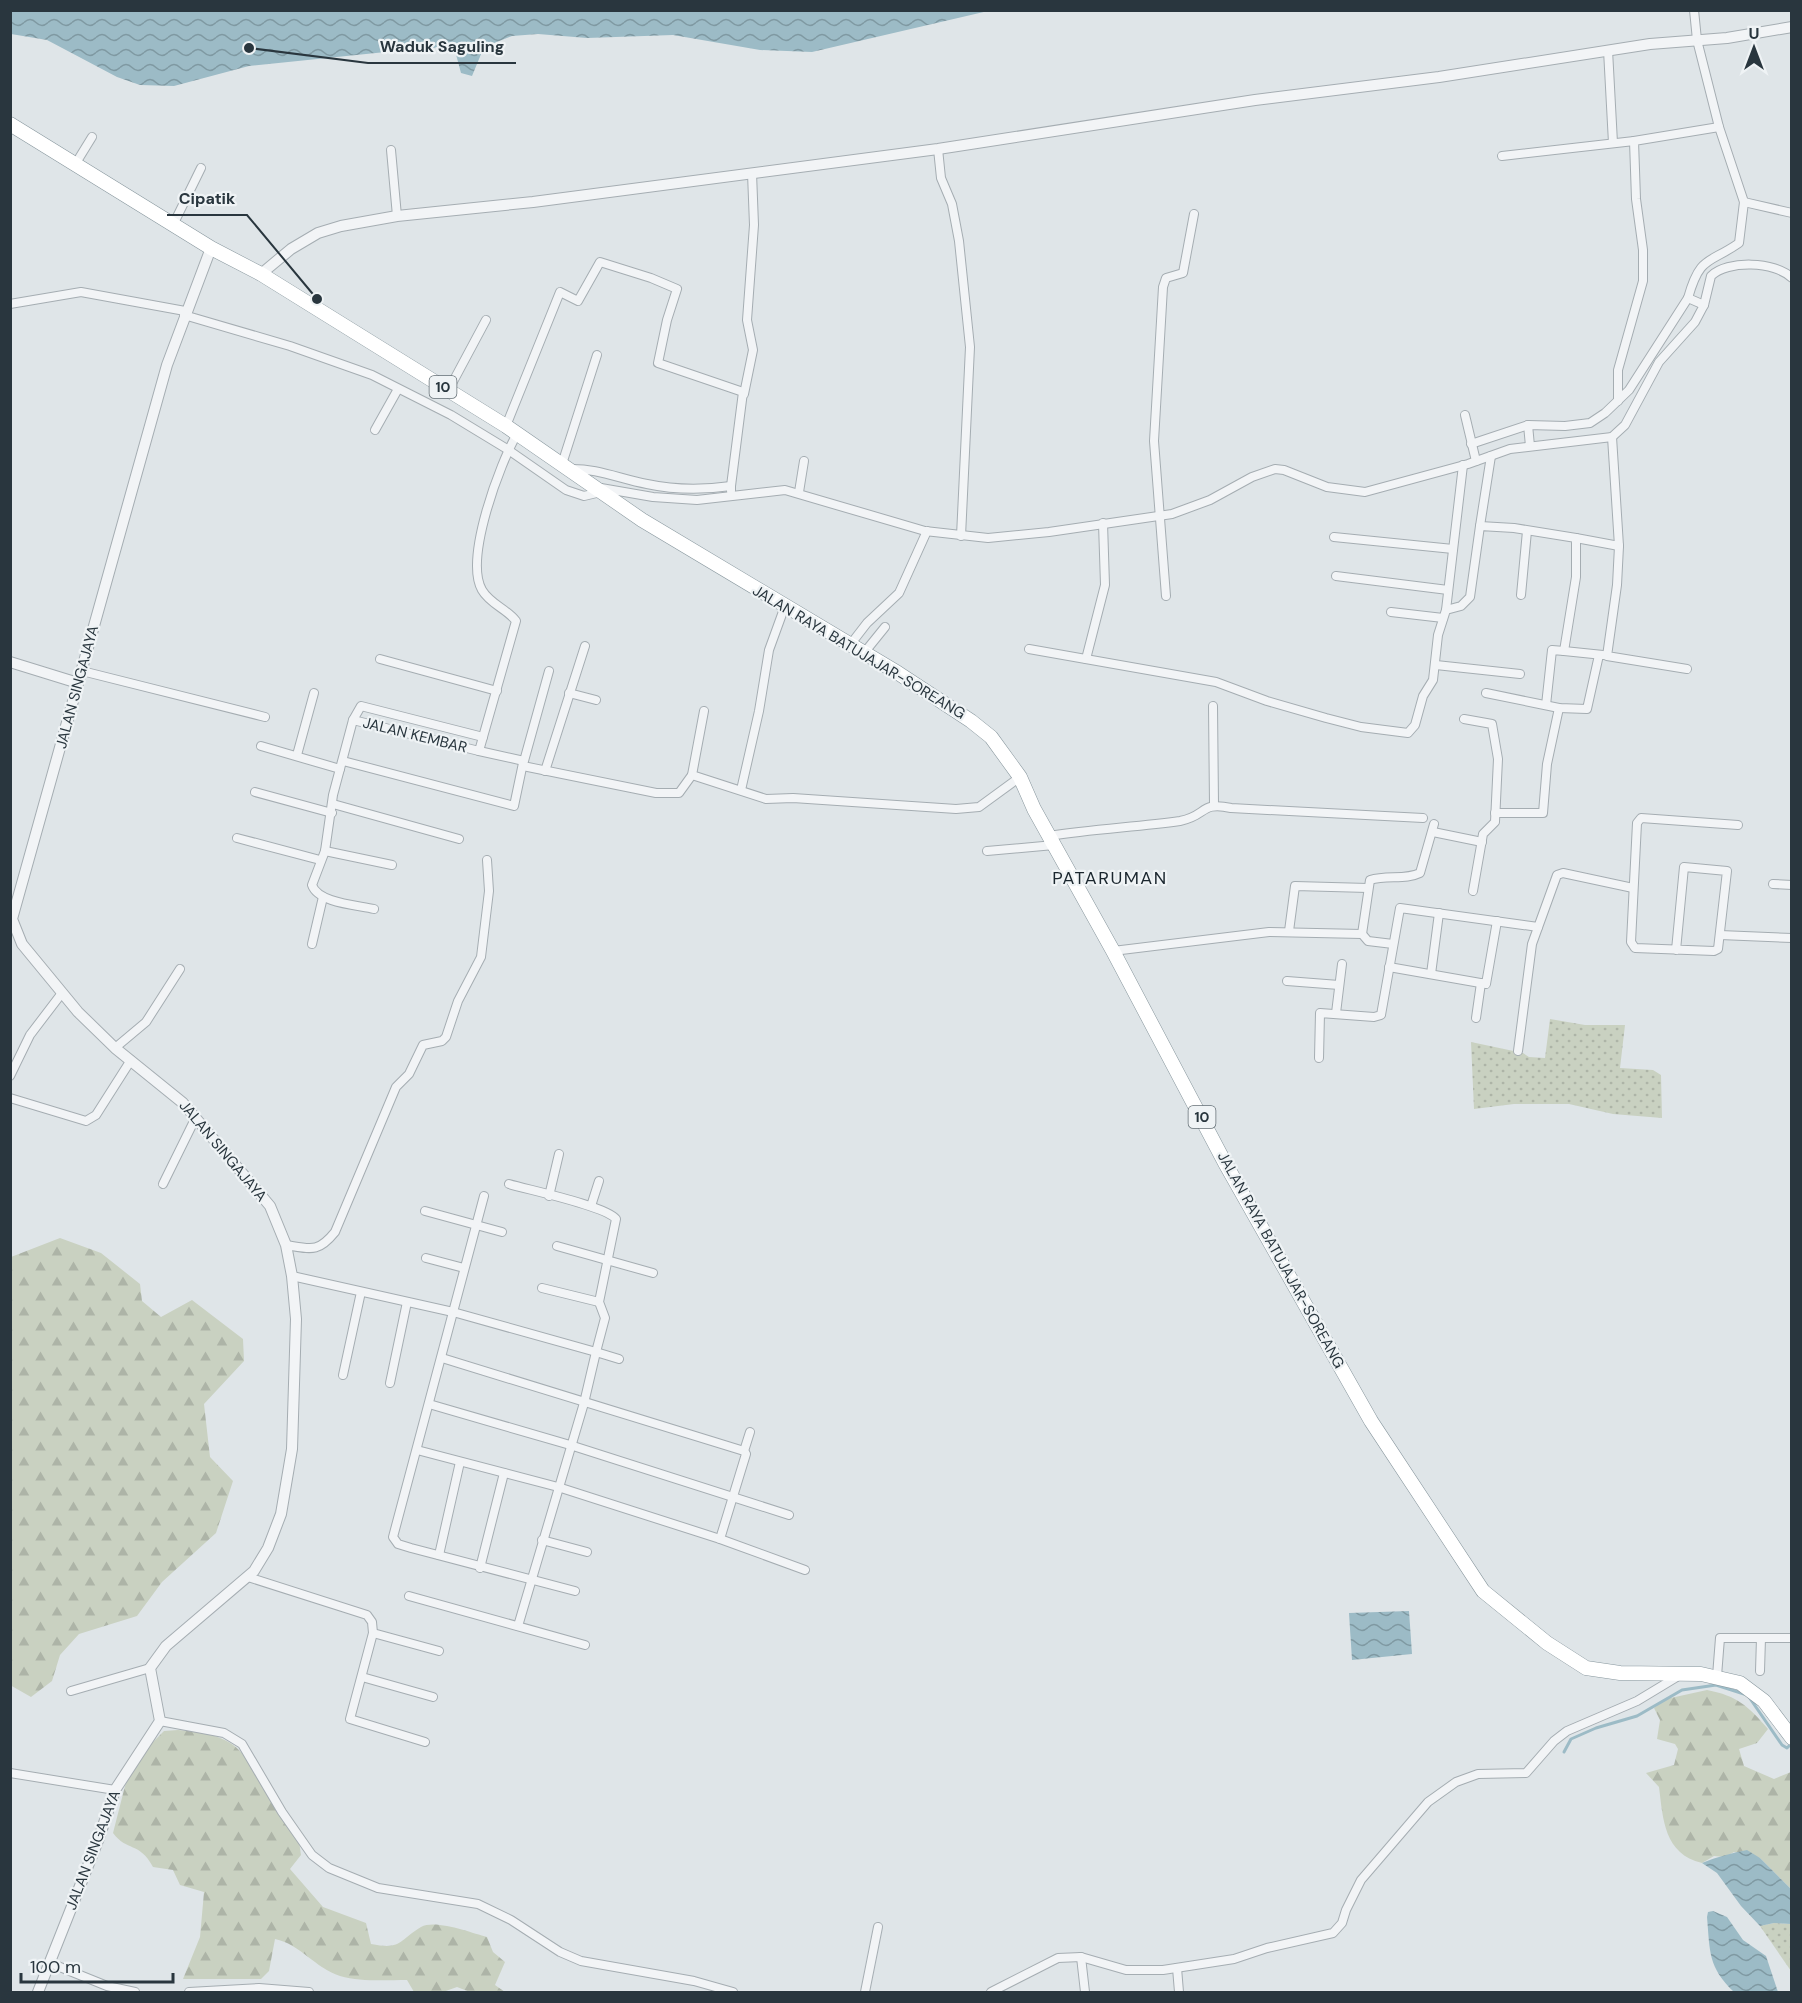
<svg xmlns="http://www.w3.org/2000/svg" width="1802" height="2003" viewBox="0 0 1802 2003" font-family="'DM Sans',sans-serif">
<defs>
<pattern id="grass-dots" width="8" height="8" patternUnits="userSpaceOnUse" patternTransform="scale(1.5)"><rect width="8" height="8" fill="#c9d1c1"/><path d="M2 2h.1M6 6h.1" fill="none" stroke="#adb4a7" stroke-width="1.8" stroke-linecap="round"/></pattern>
<pattern id="forest-firs" width="22" height="20" patternUnits="userSpaceOnUse" patternTransform="scale(1.5)"><rect width="22" height="20" fill="#c9d1c1"/><path d="M5 1l3.5 6h-7zM16 11l3.5 6h-7z" fill="#adb4a7"/></pattern>
<pattern id="water-waves" width="16" height="10" patternUnits="userSpaceOnUse" patternTransform="scale(1.5)"><rect width="16" height="10" fill="#9cbbc6"/><path d="M0 5q4-4 8 0t8 0" fill="none" stroke="#7f99a2"/></pattern>
</defs>
<rect width="100%" height="100%" fill="#dfe5e8"/>
<!-- grass -->
<g fill="url(#grass-dots)">
<polygon points="1550,1019 1585,1025 1625,1025 1620,1068 1653,1070 1661,1075 1662,1118 1613,1114 1569,1104 1514,1104 1474,1109 1471,1042 1523,1053 1529,1057 1545,1058"/>
<polygon points="1774,1923 1791,1924 1791,1971 1760,1926"/>
</g>
<!-- forest -->
<g fill="url(#forest-firs)">
<polygon points="60,1238 101,1253 140,1284 142,1301 161,1317 192,1300 243,1339 244,1361 204,1404 210,1457 233,1481 216,1533 162,1582 137,1616 79,1634 60,1655 52,1681 31,1697 10,1685 11,1257"/>
<path d="M1707,1690C1738,1696 1748,1706 1768,1729L1757,1743L1739,1749L1744,1766L1774,1779L1791,1772L1790,1888L1760,1858L1734,1852L1725,1857L1714,1856L1702,1863C1664,1854 1663,1819 1659,1787L1646,1773L1674,1765L1678,1749L1675,1744L1657,1739L1660,1720L1654,1708L1666,1699Z"/>
<path d="M178,1730C204,1733 225,1734 243,1754L299,1841L301,1855L290,1869L323,1907L366,1923L371,1944C402,1950 398,1941 421,1927C436,1919 471,1933 487,1937L493,1952L505,1962L495,1985L505,1992H470L457,1987L443,1992H414L407,1980C386,1980 361,1982 340,1976C315,1968 300,1944 275,1939L269,1971L261,1979H183L200,1937L204,1892L180,1885L173,1870L153,1867C139,1841 127,1852 113,1833L125,1786L133,1769L147,1748L164,1731Z"/>
</g>
<!-- water -->
<g fill="url(#water-waves)">
<polygon points="11,10 988,10 988,11 812,52 760,50 673,35 587,38 538,34 512,36 484,47 472,76 461,73 454,47 447,43 429,50 405,50 249,66 174,86 140,85 117,77 47,40 11,34"/>
<polygon points="1409,1611 1412,1654 1352,1660 1349,1613"/>
<path d="M1747,1850L1760,1858L1791,1889V1924L1774,1923L1760,1926L1741,1906L1717,1873L1702,1863C1717,1857 1731,1853 1747,1850Z"/>
<path d="M1713,1911L1727,1917L1743,1940L1766,1956L1778,1992H1734C1708,1967 1710,1952 1707,1917L1708,1912Z"/>
</g>
<g fill="none" stroke-linecap="round" stroke-linejoin="round">
<!-- stream -->
<g stroke="#9cbbc6" stroke-width="3">
<polyline points="1749,1697 1782,1745 1787,1748 1789,1746"/>
<polyline points="1564,1752 1571,1739 1596,1728 1637,1716 1682,1690 1716,1685 1744,1694"/>
</g>
<!-- minor casing -->
<g stroke="#a5adb2" stroke-width="10">
<g id="minor">
<polyline points="1608,50 1613,143"/>
<polyline points="938,149 941,178 952,204 959,241 970,347 961,536"/>
<polyline points="391,150 397,216"/>
<polyline points="1502,156 1634,141"/>
<polyline points="76,163 92,137"/>
<polyline points="1744,202 1792,213"/>
<polyline points="173,225 201,168"/>
<polyline points="10,304 81,292 185,311"/>
<path d="M1704,305L1711,276C1727,260 1775,261 1792,278"/>
<polyline points="184,315 290,346 372,375 451,415 507,449 566,490 584,496 601,492"/>
<polyline points="448,391 486,320"/>
<polyline points="744,394 753,350 747,320 754,225 752,173"/>
<polyline points="1618,401 1618,370 1643,281 1643,250 1636,199 1634,141 1719,127"/>
<polyline points="1465,415 1476,461"/>
<polyline points="1528,425 1530,446"/>
<polyline points="506,426 560,292 578,301 600,262 651,278 677,289 667,320 658,363 743,392 731,486"/>
<polyline points="375,430 398,389"/>
<polyline points="1612,437 1619,546 1617,585 1607,656 1687,669"/>
<polyline points="1471,444 1528,425 1565,426 1590,423 1605,413 1629,390 1688,298"/>
<polyline points="562,464 597,355"/>
<path d="M569,469C597,468 620,479 647,484C675,490 703,490 731,486V491"/>
<path d="M601,488L653,497L697,500L785,490L925,531L988,538L1049,532L1172,514L1210,500L1252,477L1275,469L1284,470L1327,487L1365,492L1468,464L1510,449L1612,437L1625,425L1659,362L1695,322L1704,305L1688,298C1700,255 1709,264 1739,243L1744,202L1719,127L1697,40L1694,10"/>
<polyline points="799,492 804,461"/>
<polyline points="1480,526 1491,456"/>
<polyline points="1334,537 1453,549"/>
<polyline points="1576,538 1619,546"/>
<polyline points="1336,576 1448,590"/>
<polyline points="1521,595 1527,531"/>
<polyline points="1166,596 1154,441 1163,287 1166,278 1183,273 1194,214"/>
<polyline points="1446,610 1463,465"/>
<polyline points="1391,612 1443,618"/>
<polyline points="850,645 867,623 899,593 927,531"/>
<polyline points="1029,649 1216,682 1267,701 1326,718 1361,727 1408,733 1415,725 1423,696 1433,680 1438,635 1446,610 1461,606 1470,597 1480,526 1514,528 1576,538 1576,577 1564,651 1552,650 1546,705"/>
<polyline points="1564,651 1603,655"/>
<polyline points="864,653 885,627"/>
<polyline points="380,659 497,691"/>
<polyline points="1086,659 1105,585 1103,523"/>
<polyline points="1436,665 1520,674"/>
<polyline points="82,671 265,717"/>
<polyline points="569,693 596,700"/>
<polyline points="1486,693 1559,708 1587,709 1599,655"/>
<polyline points="1213,706 1214,804"/>
<polyline points="1464,719 1492,724 1498,759 1495,822 1483,834 1473,891"/>
<polyline points="353,720 361,706 483,737"/>
<polyline points="261,746 340,769"/>
<polyline points="479,751 524,761 549,671"/>
<polyline points="297,755 314,693"/>
<polyline points="343,761 514,806 523,763"/>
<polyline points="523,766 656,793 679,793 692,775 704,711"/>
<polyline points="545,771 585,646"/>
<polyline points="692,775 766,799 793,798 956,809 979,807 1020,777"/>
<polyline points="741,790 759,711 769,650 785,606"/>
<polyline points="255,792 332,813"/>
<polyline points="333,804 459,839"/>
<polyline points="1495,813 1543,813 1547,764 1559,708"/>
<polyline points="1433,832 1482,842"/>
<path d="M1049,836C1093,829 1137,827 1180,821C1207,816 1200,801 1231,808L1423,818"/>
<polyline points="237,838 320,860"/>
<polyline points="325,851 392,865"/>
<polyline points="987,851 1054,845"/>
<polyline points="1773,884 1792,885"/>
<path d="M374,909C357,905 318,903 312,885L325,851L333,795L353,720L479,751L516,621C507,609 490,604 482,590C464,559 500,463 517,434"/>
<polyline points="1289,931 1295,886 1368,888"/>
<polyline points="1362,934 1368,941 1393,944"/>
<polyline points="1720,935 1792,938"/>
<polyline points="312,944 323,897"/>
<polyline points="1676,950 1684,867 1727,871 1718,949 1714,951 1635,948 1631,942 1637,823 1641,818 1738,825"/>
<path d="M1113,951L1269,932L1362,934L1370,880C1387,875 1406,880 1420,873L1434,824"/>
<polyline points="1389,967 1486,984 1497,921"/>
<polyline points="1431,974 1439,913"/>
<polyline points="1287,981 1339,985"/>
<polyline points="1336,1013 1342,964"/>
<polyline points="1476,1018 1481,983"/>
<polyline points="115,1048 146,1022 180,969"/>
<polyline points="1518,1051 1532,944 1557,875 1563,873 1633,888"/>
<polyline points="1319,1058 1320,1013 1374,1017 1381,1015 1400,908 1538,927"/>
<polyline points="10,1076 30,1035 62,993"/>
<polyline points="10,1098 86,1121 96,1115 131,1060"/>
<polyline points="163,1184 196,1117"/>
<path d="M509,1184C529,1190 606,1206 616,1219L599,1302L605,1318L596,1352L619,1359"/>
<polyline points="484,1196 393,1537 398,1544 411,1548 575,1591"/>
<polyline points="549,1196 559,1154"/>
<polyline points="591,1206 599,1181"/>
<polyline points="425,1211 502,1232"/>
<path d="M286,1245C311,1249 318,1253 335,1232L396,1087L409,1074L423,1045L442,1041L446,1037L458,1001L481,957L489,891L487,860"/>
<polyline points="557,1246 653,1273"/>
<polyline points="426,1258 464,1268"/>
<polyline points="292,1276 453,1312 596,1352 584,1403 518,1626"/>
<polyline points="542,1288 599,1302"/>
<polyline points="442,1358 744,1451 746,1454 720,1539"/>
<polyline points="343,1375 361,1292"/>
<polyline points="390,1383 407,1302"/>
<polyline points="429,1404 570,1445 789,1515"/>
<polyline points="417,1450 558,1487 720,1539 805,1570"/>
<polyline points="744,1451 750,1432"/>
<polyline points="542,1540 587,1552"/>
<polyline points="439,1555 460,1462"/>
<polyline points="480,1568 504,1473"/>
<polyline points="248,1577 367,1615 372,1622 373,1633 350,1719 425,1742"/>
<polyline points="409,1596 585,1645"/>
<polyline points="373,1633 439,1651"/>
<polyline points="1760,1671 1761,1638"/>
<polyline points="1717,1676 1720,1638 1792,1638"/>
<polyline points="362,1677 433,1697"/>
<polyline points="71,1691 150,1668"/>
<polyline points="160,1721 224,1733 242,1744 282,1812 312,1855 329,1868 378,1888 478,1904 511,1920 560,1952 581,1961 694,1981 733,1992"/>
<polyline points="10,1773 115,1790"/>
<polyline points="1081,1957 1085,1992"/>
<polyline points="50,1963 107,1986 135,1992"/>
<polyline points="1177,1968 1179,1992"/>
<polyline points="189,1992 259,1988 309,1992"/>
<polyline points="865,1992 878,1927"/>
<polyline points="991,1992 1058,1958 1081,1957 1126,1970 1163,1970 1234,1959 1267,1948 1333,1933 1342,1923 1346,1910 1361,1880 1428,1802 1456,1782 1478,1774 1526,1773 1554,1741 1567,1731 1637,1701 1680,1675"/>
</g>
</g>
<!-- tertiary casing -->
<g stroke="#a5adb2" stroke-width="12">
<g id="tertiary">
<polyline points="261,274 291,249 318,233 341,226 397,216 533,202 938,149 1255,100 1439,77 1650,44 1727,38 1792,27"/>
<polyline points="10,662 78,683"/>
<polyline points="38,1992 99,1838 115,1790 160,1721 150,1668 166,1646 254,1571 268,1548 281,1514 292,1449 296,1319 292,1276 286,1245 270,1206 183,1103 115,1048 78,1012 22,944 12,919 167,365 211,248"/>
</g>
</g>
<!-- trunk casing -->
<g stroke="#87969d" stroke-width="15">
<polyline id="trunk" points="10,124 211,248 261,274 377,346 506,426 642,520 898,673 971,721 991,737 1020,777 1034,809 1113,951 1225,1163 1371,1421 1483,1591 1547,1643 1586,1668 1620,1673 1701,1674 1740,1683 1764,1701 1792,1738"/>
</g>
<!-- minor -->
<use href="#minor" stroke="#f2f4f6" stroke-width="8"/>
<!-- tertiary -->
<use href="#tertiary" stroke="#f2f4f6" stroke-width="10"/>
<!-- trunk -->
<use href="#trunk" stroke="#fff" stroke-width="14"/>
</g>
<g text-anchor="middle" dominant-baseline="central" stroke-width="4.5" stroke-linejoin="round" paint-order="stroke">
<!-- shield labels -->
<g fill="#eff3f5" stroke="#646f75" stroke-width="1.5">
<rect x="429.5" y="376" width="27" height="22" rx="4.5"/>
<rect x="1188.5" y="1106" width="27" height="22" rx="4.5"/>
</g>
<g font-size="14" font-weight="bold" fill="#29363e">
<text x="443" y="387">10</text>
<text x="1202" y="1117">10</text>
</g>
<!-- street labels -->
<g font-size="15" fill="#29363e" stroke="#eff3f5">
<text transform="translate(859 652) rotate(31)">JALAN RAYA BATUJAJAR-SOREANG</text>
<text transform="translate(77 687) rotate(-75)">JALAN SINGAJAYA</text>
<text transform="translate(415 735) rotate(14)">JALAN KEMBAR</text>
<text transform="translate(223 1151) rotate(50)">JALAN SINGAJAYA</text>
<text transform="translate(1281 1260) rotate(61)">JALAN RAYA BATUJAJAR-SOREANG</text>
<text transform="translate(93 1850) rotate(-69)">JALAN SINGAJAYA</text>
</g>
<!-- quarter labels -->
<g font-size="18" letter-spacing="1.5" fill="#1b272f" stroke="#eff3f5">
<text x="1110" y="878">PATARUMAN</text>
</g>
</g>
<!-- callouts -->
<path fill="none" stroke="#29363e" stroke-width="2" d="M249 48L368 63H516M317 299L247 215H167"/>
<g fill="#29363e" stroke="#eff3f5" stroke-width="2">
<circle cx="249" cy="48" r="6"/>
<circle cx="317" cy="299" r="6"/>
</g>
<g font-size="16" text-anchor="middle" font-weight="bold" fill="#29363e" stroke="#eff3f5" stroke-width="4.5" stroke-linejoin="round" paint-order="stroke">
<text x="442" y="52">Waduk Saguling</text>
<text x="207" y="204">Cipatik</text>
</g>
<!-- border -->
<rect width="1802" height="2003" fill="none" stroke="#29363e" stroke-width="24"/>
<!-- north arrow -->
<g transform="translate(1754 48)" stroke="#eff3f5" stroke-width="4.5" paint-order="stroke">
<path d="M0-4.5L10 22L0 15L-10 22Z" fill="#29363e"/>
<text y="-9" font-size="16" font-weight="bold" text-anchor="middle" fill="#29363e">U</text>
</g>
<!-- scale -->
<path d="M21 1973v9h152v-9" fill="none" stroke="#29363e" stroke-width="3"/>
<text x="30" y="1973" font-size="18" fill="#29363e" stroke="#eff3f5" stroke-width="4.5" paint-order="stroke">100 m</text>
</svg>
